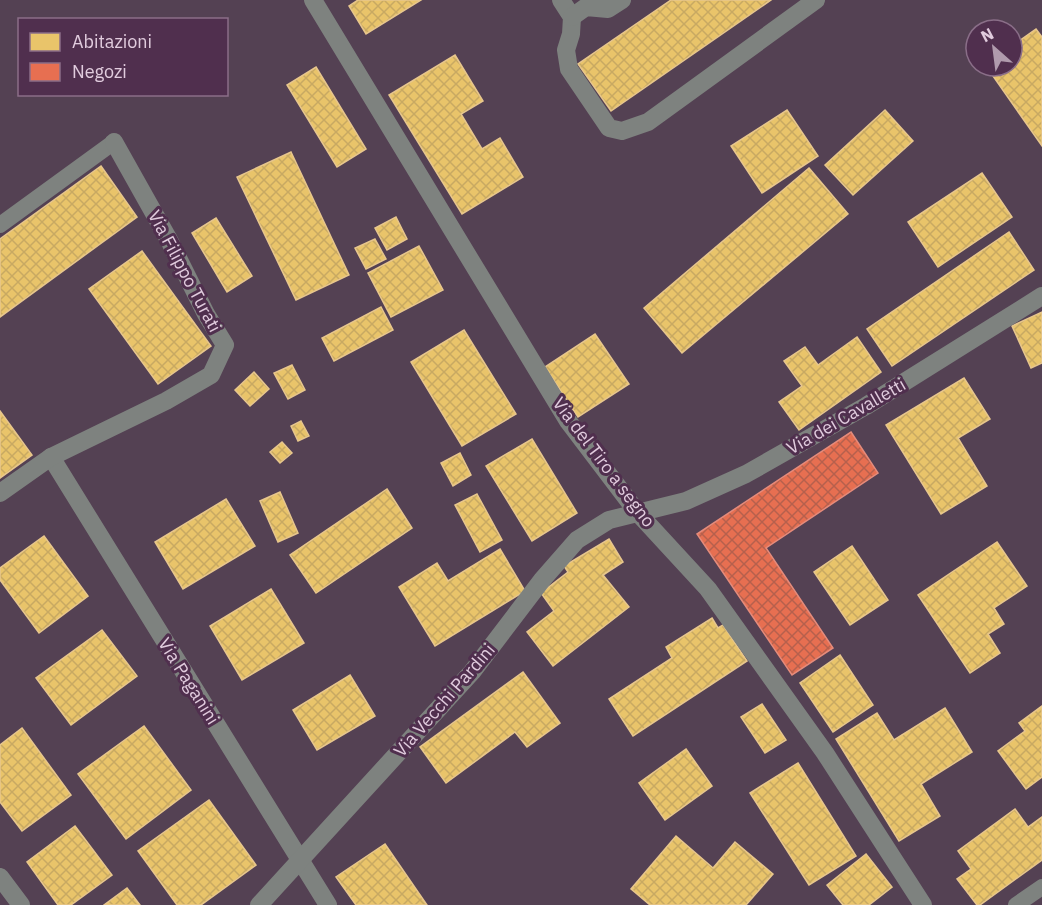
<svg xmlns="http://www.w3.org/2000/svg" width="1042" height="905" viewBox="0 0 1042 905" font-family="'IBM Plex Sans',sans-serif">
<defs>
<pattern id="homes-cross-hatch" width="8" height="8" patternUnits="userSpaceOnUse" patternTransform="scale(1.5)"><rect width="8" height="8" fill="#e9c46a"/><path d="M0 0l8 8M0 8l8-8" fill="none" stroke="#c8a962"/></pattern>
<pattern id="shops-cross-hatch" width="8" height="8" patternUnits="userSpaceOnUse" patternTransform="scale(1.5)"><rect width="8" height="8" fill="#e76f51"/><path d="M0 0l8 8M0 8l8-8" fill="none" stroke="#b6604d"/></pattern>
</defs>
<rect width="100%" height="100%" fill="#544153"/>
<!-- homes -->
<g fill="url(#homes-cross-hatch)" stroke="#e7c68d" stroke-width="1.5">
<polygon points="358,0 421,0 366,34 349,6"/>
<polygon points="671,0 771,0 611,111 578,64"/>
<polygon points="1036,29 1042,37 1042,146 986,66 1012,66 1012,46"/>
<polygon points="455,55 483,101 461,114 482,149 500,138 523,177 462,214 389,95"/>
<polygon points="316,67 366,149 337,167 287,85"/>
<polygon points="787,110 818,156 762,193 731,146"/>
<polygon points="885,110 913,141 853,195 825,165"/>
<polygon points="291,152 349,275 296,300 237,177"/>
<polygon points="101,166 137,217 0,317 0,239"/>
<polygon points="809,168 848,214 682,353 644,308"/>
<polygon points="982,173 1012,217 938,267 908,222"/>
<polygon points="396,217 407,239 387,250 375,228"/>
<polygon points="216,218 252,276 227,292 192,233"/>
<polygon points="1009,232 1034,270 892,366 867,329"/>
<polygon points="375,239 386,259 366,269 355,248"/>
<polygon points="419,246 443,290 391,317 368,273"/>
<polygon points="142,251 211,346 158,384 89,289"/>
<polygon points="381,307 393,330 334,361 322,338"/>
<polygon points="1042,312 1042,363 1031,368 1012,326"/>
<polygon points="464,330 516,414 462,446 411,362"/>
<polygon points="595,334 629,384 578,417 545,367"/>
<polygon points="857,337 881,372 799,430 779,402 802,386 784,361 805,347 818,365"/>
<polygon points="292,365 305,390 288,399 274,373"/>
<polygon points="254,372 269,389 250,406 235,390"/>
<polygon points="964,378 990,419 958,438 987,486 941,514 886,425"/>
<polygon points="0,411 32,455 0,478"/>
<polygon points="301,421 309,436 298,441 291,426"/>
<polygon points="532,439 577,513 532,541 486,466"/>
<polygon points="282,442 292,453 280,463 270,452"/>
<polygon points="460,453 471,475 453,486 441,463"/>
<polygon points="387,489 412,528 316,593 290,555"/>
<polygon points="280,492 298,533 278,542 260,501"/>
<polygon points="477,494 502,540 480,552 455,505"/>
<polygon points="226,499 255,546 183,589 155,542"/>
<polygon points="44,536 88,596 39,633 0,580 0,568"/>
<polygon points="609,539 623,562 603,575 629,607 553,666 527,632 554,611 541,593 568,572 564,566"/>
<polygon points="997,542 1027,586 994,608 1004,624 988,634 1000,653 970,673 918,595"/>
<polygon points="852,546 888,600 850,625 814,572"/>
<polygon points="500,549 525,591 435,646 399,587 437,563 448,581"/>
<polygon points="271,589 304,643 242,680 210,626"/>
<polygon points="712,618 718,628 723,625 747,661 633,736 609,699 672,658 666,647"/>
<polygon points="102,630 137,676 71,725 36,678"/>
<polygon points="840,655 873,705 833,732 800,683"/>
<polygon points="523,672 560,723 527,747 515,732 446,783 420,747"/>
<polygon points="350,675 375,716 317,750 293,710"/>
<polygon points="762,704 786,740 765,753 741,717"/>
<polygon points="1042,706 1042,777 1026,789 998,751 1025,731 1019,723"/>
<polygon points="945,708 972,752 921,784 940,816 899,841 836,739 877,713 894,740"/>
<polygon points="144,726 191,790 126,839 78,774"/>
<polygon points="22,728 71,795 22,831 0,802 0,745"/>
<polygon points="686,749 712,786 665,820 639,783"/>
<polygon points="798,763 856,856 809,885 750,793"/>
<polygon points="209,800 256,865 201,905 177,905 138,851"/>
<polygon points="1015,809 1028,827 1042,817 1042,860 980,905 977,905 957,879 971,869 958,851"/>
<polygon points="75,826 112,875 71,905 58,905 27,862"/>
<polygon points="676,836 713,868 735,842 773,874 746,905 650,905 631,889"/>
<polygon points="385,844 427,905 356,905 336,877"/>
<polygon points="866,854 892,887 869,905 843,905 827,885"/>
<polygon points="127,888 140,905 104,905"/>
</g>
<!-- shops -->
<polygon fill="url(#shops-cross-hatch)" stroke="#e58b7b" stroke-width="1.5" points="851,432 878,473 766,548 833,648 792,675 697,534"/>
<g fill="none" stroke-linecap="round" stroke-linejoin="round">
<!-- lane -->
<g stroke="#7e827f" stroke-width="16">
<polyline points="0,225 114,142"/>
<polyline points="1016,905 1042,887"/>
</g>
<!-- street -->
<g stroke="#7e827f" stroke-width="18">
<polyline points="313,0 568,421 637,512 708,589 825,753 923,905"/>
<polyline points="561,0 572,17 571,34 566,50 569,69 609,128 622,131 648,122 816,0"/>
<polyline points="572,17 586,7 608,9 622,0"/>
<polyline points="51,457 328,905"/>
<polyline points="0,493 51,457 166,401 211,375 225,345 206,314 169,240 114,142"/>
<polyline points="0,877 21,905"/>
<polyline points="259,905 472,672 542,580 577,540 609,520 686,501 746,474 866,406 1042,296"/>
</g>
</g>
<g text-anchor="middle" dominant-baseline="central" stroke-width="6" stroke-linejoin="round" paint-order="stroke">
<!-- street labels -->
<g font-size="18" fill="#e1ccde" stroke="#502f4e">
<text transform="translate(185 271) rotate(62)">Via Filippo Turati</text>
<text transform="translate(846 416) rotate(-30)">Via dei Cavalletti</text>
<text transform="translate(604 462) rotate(53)">Via del Tiro a segno</text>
<text transform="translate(189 681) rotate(58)">Via Paganini</text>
<text transform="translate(444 700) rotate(-49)">Via Vecchi Pardini</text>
</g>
</g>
<!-- legend -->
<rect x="18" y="18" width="210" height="78" fill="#502f4e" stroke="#8a6e88" stroke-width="1.5"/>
<rect x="30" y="33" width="30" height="18" fill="#e9c46a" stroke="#8a6e88" stroke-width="1.5"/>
<text x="72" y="48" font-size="18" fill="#e1ccde">Abitazioni</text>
<rect x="30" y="63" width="30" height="18" fill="#e76f51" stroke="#8a6e88" stroke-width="1.5"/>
<text x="72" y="78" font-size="18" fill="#e1ccde">Negozi</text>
<!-- north arrow -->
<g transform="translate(994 48) rotate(332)"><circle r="28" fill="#502f4e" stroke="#8a6e88" stroke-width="1.5"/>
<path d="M0-4.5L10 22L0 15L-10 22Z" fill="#b09bad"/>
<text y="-9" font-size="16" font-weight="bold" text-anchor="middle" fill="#e1ccde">N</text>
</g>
</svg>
